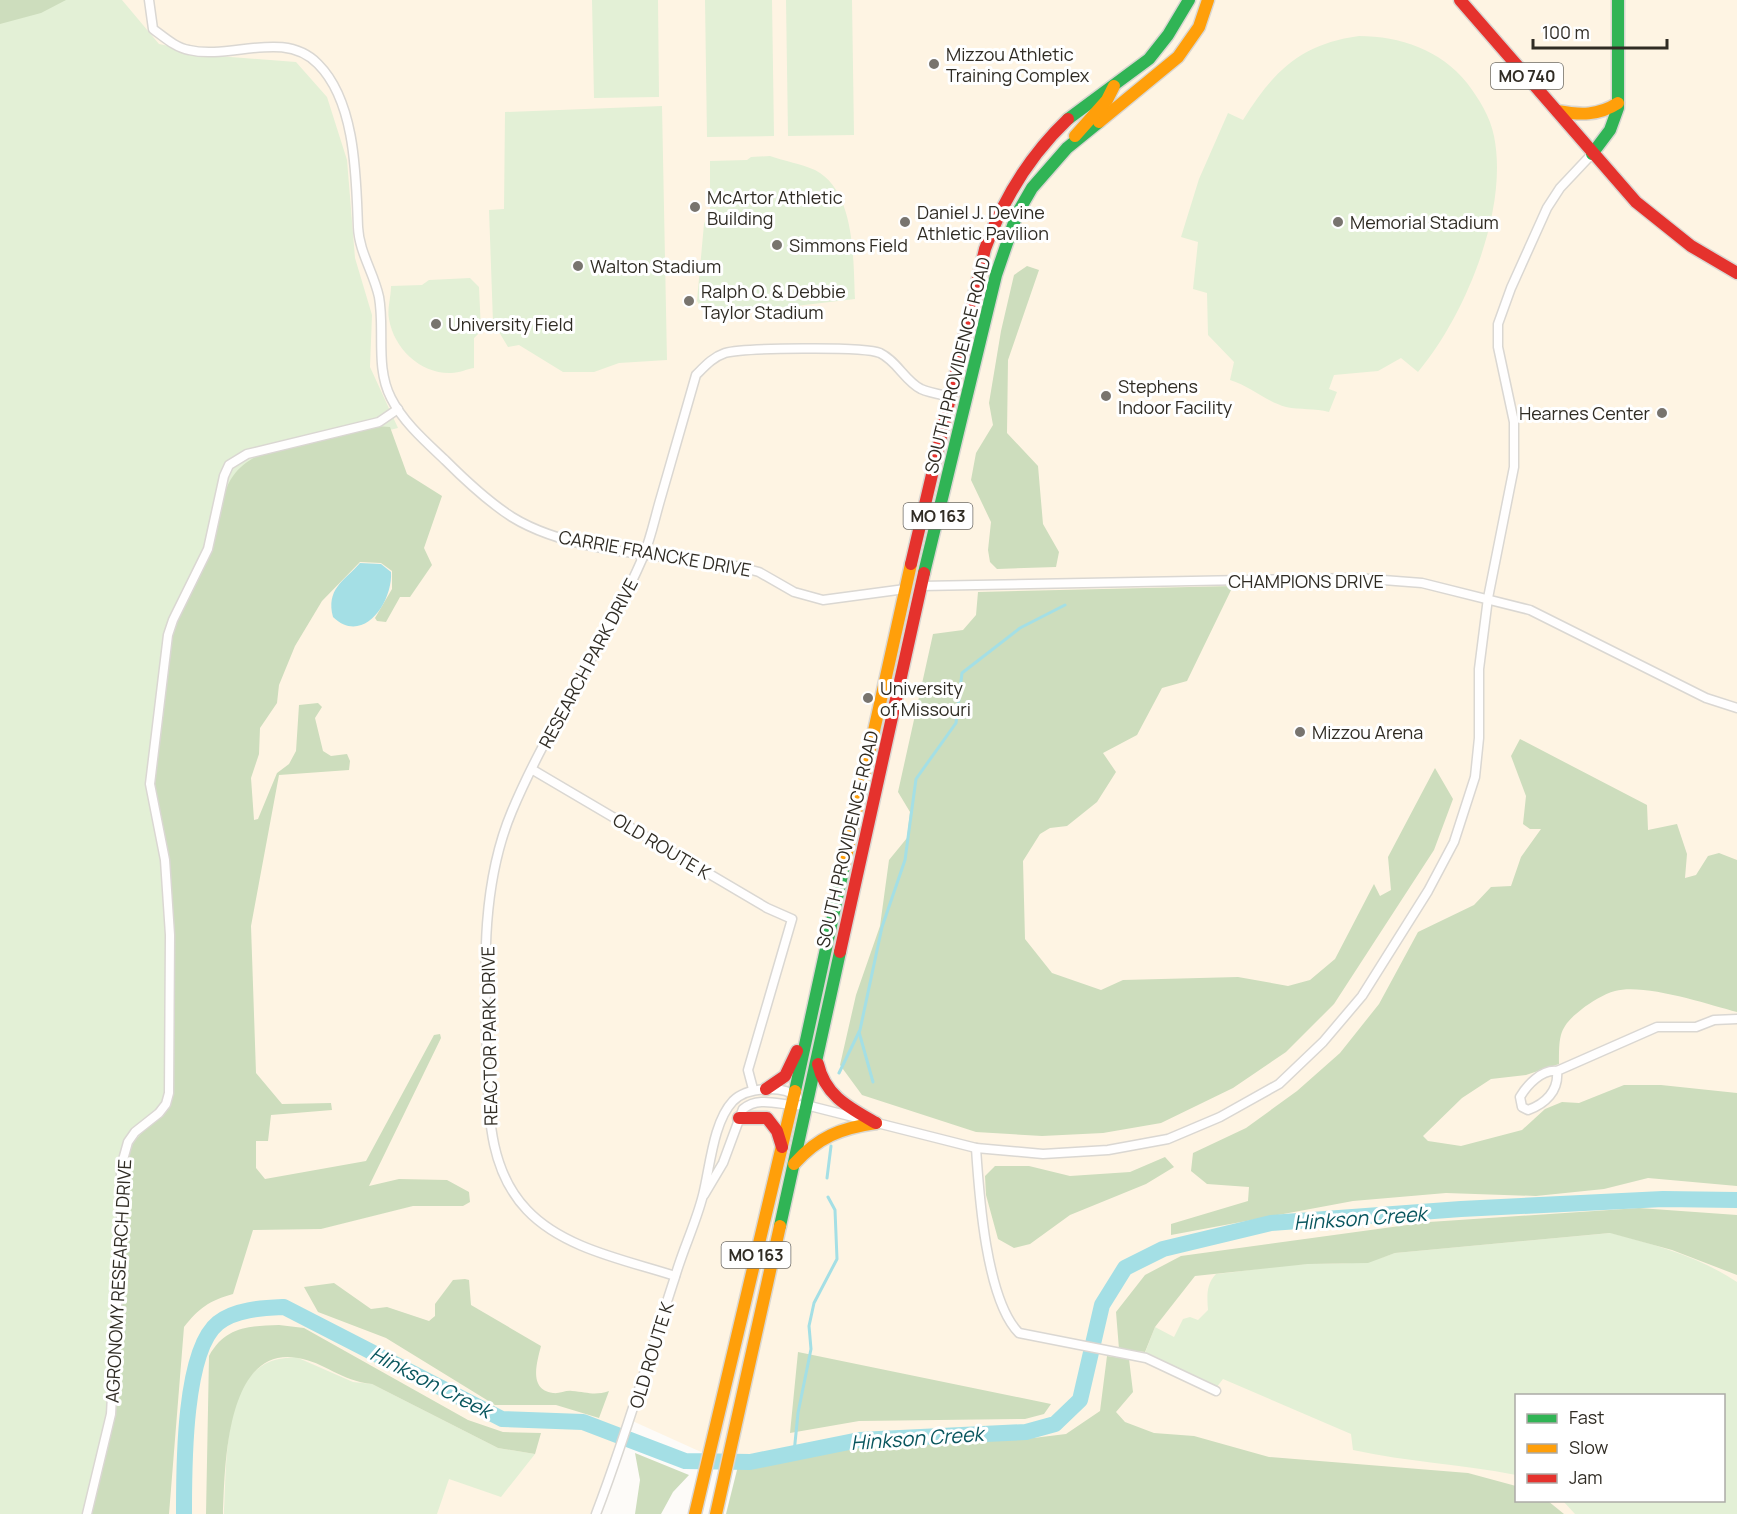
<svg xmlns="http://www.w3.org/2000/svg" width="1737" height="1514" viewBox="0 0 1737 1514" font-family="Manrope,sans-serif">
<rect width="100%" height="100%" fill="#fdfbf8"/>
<!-- built -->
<path fill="#fef4e3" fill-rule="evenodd" d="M0,0H1737V1514H758L763,1480L628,1419L596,1514H0ZM1516,1396H1724V1500H1516Z"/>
<!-- green -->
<g fill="#e3f0d6">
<polygon points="0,0 122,0 159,44 218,56 296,62 327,97 347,160 355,258 372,315 370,367 398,428 264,460 205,991 109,1514 0,1514"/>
<polygon points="592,0 658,0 659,97 594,98"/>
<polygon points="705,0 772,0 774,136 707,137"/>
<polygon points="786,0 852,0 854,135 788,136"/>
<path d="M1359,36C1400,36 1441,50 1467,83C1479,99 1490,116 1494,136C1509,210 1465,316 1418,372L1401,358L1378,371L1334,375L1329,389L1337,392L1329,412C1315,408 1300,410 1286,407C1265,401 1250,386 1230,380L1234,362L1208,335L1207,293L1193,289L1198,242L1181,237L1199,179L1228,113L1243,120C1273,72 1300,44 1359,36Z"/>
<polygon points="662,106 667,360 619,363 594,372 563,372 519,345 508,347 493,322 489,210 504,209 505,112"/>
<path d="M770,156C784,161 802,164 815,170C856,191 853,261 855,299L712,316L705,313L697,301L704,224L710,210V161L747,160L751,157Z"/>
<path d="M470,278L479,287L481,331L474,338V368C466,369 460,373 451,373C421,374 394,349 389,319C387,309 391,297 391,286L422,285L429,280Z"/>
<path d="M1611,1233C1655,1245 1698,1256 1737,1282V1514H1575L1563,1501L1724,1500V1396H1516V1475C1462,1464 1407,1462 1353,1450L1351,1434L1223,1379L1216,1388L1145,1353L1155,1327L1174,1337L1183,1319L1190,1317L1198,1320L1208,1310C1207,1297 1206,1284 1216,1274C1247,1271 1278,1265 1309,1264C1344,1263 1360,1266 1395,1253Z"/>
<path d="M296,1357L353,1382L372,1384L498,1448L535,1454L501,1497L449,1479L437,1514H224C227,1472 222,1382 269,1362C278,1358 287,1358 296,1357Z"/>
</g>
<!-- forest -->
<g fill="#cdddbd">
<polygon points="0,0 66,0 41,13 0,24"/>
<polygon points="1027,266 1039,270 1008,360 1007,433 1038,466 1043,524 1059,552 1056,567 997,569 990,562 988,550 991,522 971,480 976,453 993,425 989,403 1001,331 1014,275"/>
<path d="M376,426L390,427L407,474L442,496L424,548L432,565L410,597H400L386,622L377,621L375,618L392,589V571L381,563L360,562L322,601L295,646L279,685L277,703L260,728L259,754L251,778L254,820L258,819L277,773L289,764L296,751L299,705L318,703L322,707L315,718L323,751L331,756L347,754L350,761L349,770L279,775L251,926L256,1073L282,1104L331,1103L332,1110L271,1115L268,1141H256V1168L265,1179L366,1161L434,1035L440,1034L441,1038L369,1186L399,1179L447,1180L469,1192L470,1202L463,1206H413L321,1229L253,1230L233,1294C210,1300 198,1309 184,1327L169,1514H91L118,1388L126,1161C129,1152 132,1143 139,1136C153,1120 169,1115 173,1092V935L154,785L172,636C181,604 202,578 212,547C219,524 219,496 233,476C241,465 250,459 262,454Z"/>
<polygon points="1233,586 1187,681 1162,688 1137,735 1103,753 1116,772 1097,802 1067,826 1050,828 1040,834 1023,861 1025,939 1052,973 1101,990 1123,980 1238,977 1288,986 1310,980 1335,959 1374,884 1380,896 1391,890 1388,857 1435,768 1453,799 1434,850 1334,1004 1286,1052 1233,1088 1161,1123 1103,1133 1042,1136 976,1132 862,1095 840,1065 856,995 880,926 889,860 907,838 910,812 898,792 933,634 963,630 976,615 978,592"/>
<path d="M1520,739L1647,805L1648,830L1677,824L1687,854L1685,878L1696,875L1708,856L1719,853L1737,860V1012C1707,1004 1644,983 1615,991C1604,994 1591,1002 1582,1009C1559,1027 1559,1035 1559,1064L1526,1075L1491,1079L1462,1098L1423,1136L1428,1141L1461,1146L1522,1130L1545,1109L1562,1102L1579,1103L1624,1085H1661L1737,1093V1186L1648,1178L1604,1189L1536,1196L1446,1193L1353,1201L1171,1235V1224L1248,1201L1249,1187L1207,1184L1191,1171L1193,1153L1246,1128L1297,1091L1340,1053L1379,1004L1418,932L1474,905L1491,887L1511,886L1521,857L1541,829H1530L1523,824L1526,796L1511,756Z"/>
<polygon points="1165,1157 1174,1167 1146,1184 1070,1215 1030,1244 1014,1248 998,1239 986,1195 985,1176 995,1166 1029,1166 1070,1176 1130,1172"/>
<polygon points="1639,1208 1737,1215 1737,1275 1672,1250 1610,1233 1395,1253 1368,1263 1308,1264 1195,1276 1155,1327 1145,1352 1119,1349 1116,1312 1145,1275 1181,1256 1429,1222"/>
<path d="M465,1279L469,1280L471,1305L541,1346C537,1362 528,1390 553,1393C559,1394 566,1390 572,1391C587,1392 594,1396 609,1391L599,1418L556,1405H495L386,1338L318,1312L304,1287L334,1283L371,1309L387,1307L429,1321L435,1316V1304L453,1280Z"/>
<path d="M279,1325L304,1328L468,1420L503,1432L541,1433L535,1454L498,1448L372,1384C341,1381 324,1362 298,1358C225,1345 225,1469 223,1514H206L209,1356C225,1327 248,1326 279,1325Z"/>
<polygon points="798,1352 1051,1404 1044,1414 1025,1419 859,1421 790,1433"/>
<polygon points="1107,1356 1129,1359 1133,1392 1116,1412 1125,1422 1154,1433 1194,1436 1269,1457 1468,1473 1516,1486 1516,1500 1548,1501 1564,1514 726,1514 738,1466 857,1446 1025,1439 1066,1434 1100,1411"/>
<polygon points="635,1453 689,1475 673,1492 661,1514 635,1514 640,1480"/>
</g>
<!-- water -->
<path fill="#a4dfe5" d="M360,563L381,564L391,572C393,602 363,646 333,617C326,589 343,582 360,563Z"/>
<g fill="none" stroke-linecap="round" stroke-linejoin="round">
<!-- stream -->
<g stroke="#a4dfe5" stroke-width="3">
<polyline points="859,1032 873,1082"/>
<polyline points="839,1073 860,1030 882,927 905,860 916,779 956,723 962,673 1020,628 1065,605"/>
<polyline points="827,1178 831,1146"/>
<polyline points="794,1453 798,1413 811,1349 809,1326 814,1303 837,1259 835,1210 828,1197"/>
</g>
<!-- river -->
<path stroke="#a4dfe5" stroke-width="16" d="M184,1514C184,1471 183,1351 218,1323C235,1309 263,1308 284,1307L502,1419L583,1422L685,1461L750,1462L859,1440L1026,1432L1055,1424L1080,1400L1102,1305L1125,1268L1163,1249L1271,1223L1461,1209L1663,1199L1737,1200"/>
<!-- street casing -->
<g stroke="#dad7d2" stroke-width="11">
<g id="street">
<path d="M149,0L153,29C164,37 176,48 189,50C231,60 284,29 318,64C356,102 356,177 358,227C359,252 374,273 379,297C385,330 375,367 391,398C403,422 426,442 445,460C466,481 487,501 512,517C570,553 665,556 732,565L759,572L794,592L823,600L905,589"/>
<polyline points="921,586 1357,578 1422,583 1530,610 1706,698 1737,708"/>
<polyline points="533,770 767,908 792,919 748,1070 753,1089"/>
<path d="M1557,1071C1559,1091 1545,1104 1528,1110L1522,1107L1520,1097C1527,1085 1542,1069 1557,1071L1657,1027H1696L1714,1020L1737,1019"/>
<path d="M976,1148C979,1194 986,1300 1019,1333L1146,1358L1216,1391"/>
<path d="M704,1195L723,1163L743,1109C761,1094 785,1108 806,1105L976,1148L1043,1154L1108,1150L1168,1139L1220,1117L1279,1084L1323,1042L1362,996L1428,891L1454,842L1475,777L1479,738V669L1488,598L1514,467V422L1498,347V324L1511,288L1547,208L1560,188L1592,154"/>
<path d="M675,1276C626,1260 564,1249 527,1210C488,1169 489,1113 487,1061C485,978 479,889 512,811C549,723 605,645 643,557C651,538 655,517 661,497C673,456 684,416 696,375C705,366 713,357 725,353C743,348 864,346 880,353C897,361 905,381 921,389C930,393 943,395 952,397"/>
<polyline points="87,1514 111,1414 121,1235 121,1167 128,1142 135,1132 159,1113 166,1104 169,1093 170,935 165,860 150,784 168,635 173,620 208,549 224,476 229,465 247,454 379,422 398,409"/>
<path d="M596,1514C626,1436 649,1356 675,1277C683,1249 696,1223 703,1195C710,1168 713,1122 733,1101C747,1087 783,1085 797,1097"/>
</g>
</g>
<!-- fast casing -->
<g stroke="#dad7d2" stroke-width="15">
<g id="fast">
<polyline points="1068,119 1149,59 1168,35 1189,0"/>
<polyline points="1592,154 1610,130 1618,108 1618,0"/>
<polyline points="924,573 996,275 1017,214 1032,188 1067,148 1099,122"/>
<polyline points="795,1091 844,866"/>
<polyline points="780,1226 840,952"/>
</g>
</g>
<!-- slow casing -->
<g stroke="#dad7d2" stroke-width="15">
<g id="slow">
<path d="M1557,111C1580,115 1598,116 1618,103"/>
<polyline points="1099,122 1178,57 1199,27 1208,0"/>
<polyline points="1075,136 1107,100 1114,86"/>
<polyline points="844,866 911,564"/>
<path d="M794,1164C818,1137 841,1128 876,1123"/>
<polyline points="695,1514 795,1091"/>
<polyline points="716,1514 780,1226"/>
</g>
</g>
<!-- jam casing -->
<g stroke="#dad7d2" stroke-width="15">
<g id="jam">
<polyline points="1460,0 1636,202 1691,246 1737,273"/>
<path d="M911,564L985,249C1003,199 1029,156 1068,119"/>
<polyline points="840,952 924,573"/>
<path d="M818,1064C825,1096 850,1108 876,1123"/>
<polyline points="766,1089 785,1076 797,1051"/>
<polyline points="739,1118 767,1118 777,1131 782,1147"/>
</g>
</g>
<!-- street -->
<use href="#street" stroke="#fffefe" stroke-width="8"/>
<!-- fast -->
<use href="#fast" stroke="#30b455" stroke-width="12"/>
<!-- slow -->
<use href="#slow" stroke="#ff9f0a" stroke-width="12"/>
<!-- jam -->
<use href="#jam" stroke="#e5322d" stroke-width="12"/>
</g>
<!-- markers -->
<g fill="#78746e" stroke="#fff" stroke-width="2">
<circle cx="934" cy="64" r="6"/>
<circle cx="695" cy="207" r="6"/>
<circle cx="905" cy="222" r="6"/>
<circle cx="1338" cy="222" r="6"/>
<circle cx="777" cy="245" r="6"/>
<circle cx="578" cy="266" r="6"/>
<circle cx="689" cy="301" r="6"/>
<circle cx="436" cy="324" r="6"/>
<circle cx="1106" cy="396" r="6"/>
<circle cx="1662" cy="413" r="6"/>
<circle cx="868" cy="698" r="6"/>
<circle cx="1300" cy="732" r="6"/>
</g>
<g text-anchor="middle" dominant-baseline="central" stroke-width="6" stroke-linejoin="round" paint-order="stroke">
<!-- shield labels -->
<g fill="#fff" stroke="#6e6b66" stroke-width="1.5">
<rect x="1491" y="63" width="72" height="26" rx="4.5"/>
<rect x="903.5" y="503" width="69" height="26" rx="4.5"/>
<rect x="721.5" y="1242" width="69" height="26" rx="4.5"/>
</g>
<g font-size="16" font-weight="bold" fill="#302c24">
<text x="1527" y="76">MO 740</text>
<text x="938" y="516">MO 163</text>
<text x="756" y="1255">MO 163</text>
</g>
<!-- poi labels -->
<g font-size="18" fill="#302c24" stroke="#fff" text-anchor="start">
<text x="946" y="54">Mizzou Athletic<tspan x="946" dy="21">Training Complex</tspan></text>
<text x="707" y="197">McArtor Athletic<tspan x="707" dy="21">Building</tspan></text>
<text x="917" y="212">Daniel J. Devine<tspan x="917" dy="21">Athletic Pavilion</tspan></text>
<text x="1350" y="222">Memorial Stadium</text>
<text x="789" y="245">Simmons Field</text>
<text x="590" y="266">Walton Stadium</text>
<text x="701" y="291">Ralph O. &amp; Debbie<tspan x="701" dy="21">Taylor Stadium</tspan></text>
<text x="448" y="324">University Field</text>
<text x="1118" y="386">Stephens<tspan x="1118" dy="21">Indoor Facility</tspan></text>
<text x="1650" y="413" text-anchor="end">Hearnes Center</text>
<text x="880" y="688">University<tspan x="880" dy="21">of Missouri</tspan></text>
<text x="1312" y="732">Mizzou Arena</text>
</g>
<!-- street labels -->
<g font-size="18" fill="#302c24" stroke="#fff">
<text transform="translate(957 365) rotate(-76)">SOUTH PROVIDENCE ROAD</text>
<text transform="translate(655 553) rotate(10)">CARRIE FRANCKE DRIVE</text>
<text x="1306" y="581">CHAMPIONS DRIVE</text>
<text transform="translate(588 663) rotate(-62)">RESEARCH PARK DRIVE</text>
<text transform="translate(847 839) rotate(-77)">SOUTH PROVIDENCE ROAD</text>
<text transform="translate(662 846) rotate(31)">OLD ROUTE K</text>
<text transform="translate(489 1036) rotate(-91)">REACTOR PARK DRIVE</text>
<text transform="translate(118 1281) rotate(-87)">AGRONOMY RESEARCH DRIVE</text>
<text transform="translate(651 1355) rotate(-73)">OLD ROUTE K</text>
</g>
<!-- water labels -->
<g font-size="20" font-style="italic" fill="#09565e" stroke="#fff">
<text transform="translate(1360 1218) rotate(-4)">Hinkson Creek</text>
<text transform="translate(431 1382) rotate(27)">Hinkson Creek</text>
<text transform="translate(917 1438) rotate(-4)">Hinkson Creek</text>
</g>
</g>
<!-- legend -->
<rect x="1515" y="1394" width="210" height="108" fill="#ffffff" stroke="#acaba7" stroke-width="1.5"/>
<rect x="1527" y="1414" width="30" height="9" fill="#30b455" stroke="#acaba7" stroke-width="1.5"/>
<text x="1569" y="1424" font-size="18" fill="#302c24">Fast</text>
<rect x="1527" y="1444" width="30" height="9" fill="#ff9f0a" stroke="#acaba7" stroke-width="1.5"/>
<text x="1569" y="1454" font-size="18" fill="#302c24">Slow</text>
<rect x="1527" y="1474" width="30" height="9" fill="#e5322d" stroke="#acaba7" stroke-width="1.5"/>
<text x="1569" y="1484" font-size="18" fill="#302c24">Jam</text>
<!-- scale -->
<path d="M1533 39v9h134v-9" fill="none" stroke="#302c24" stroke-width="3"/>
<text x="1542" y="39" font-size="18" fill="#302c24" stroke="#ffffff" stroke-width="4.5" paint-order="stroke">100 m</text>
</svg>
